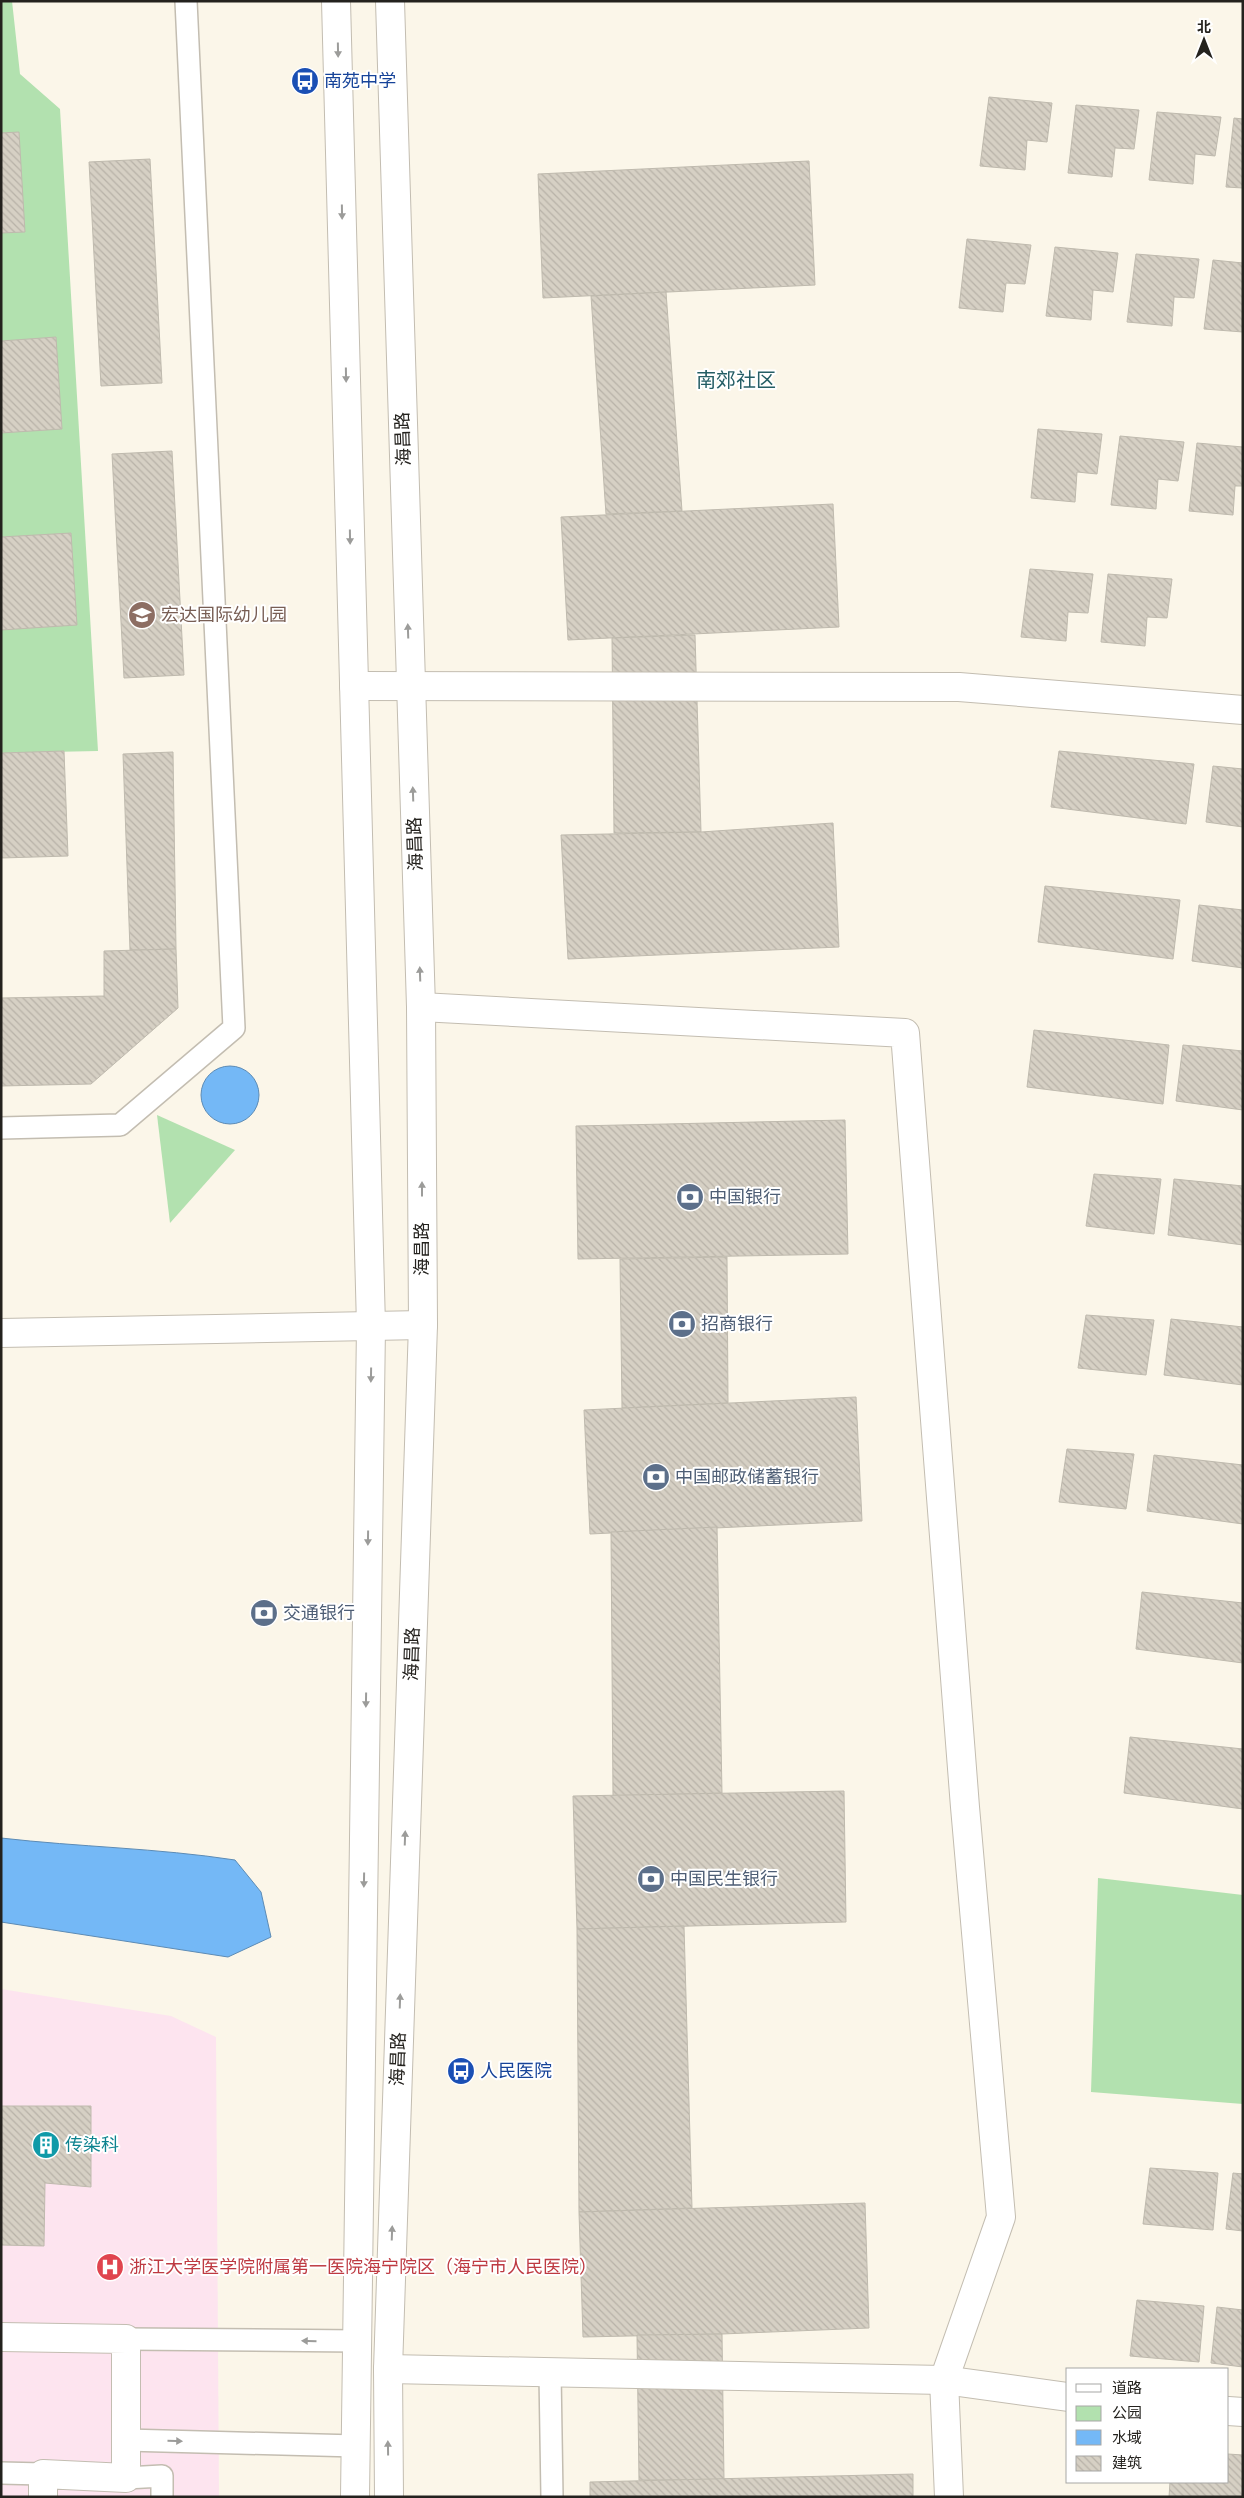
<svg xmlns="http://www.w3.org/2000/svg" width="1244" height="2498" viewBox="0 0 1244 2498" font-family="'DM Sans','Noto Sans SC',sans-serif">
<defs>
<pattern id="building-back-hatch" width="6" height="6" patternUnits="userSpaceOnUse" patternTransform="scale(1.25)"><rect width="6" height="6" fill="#d6d0c4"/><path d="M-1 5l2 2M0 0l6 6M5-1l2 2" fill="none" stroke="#b8b2a8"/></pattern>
</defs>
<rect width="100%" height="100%" fill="#fbf6e9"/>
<!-- medical -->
<polygon fill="#fde4ef" points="1,1989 171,2016 216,2037 219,2497 1,2497"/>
<!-- green -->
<g fill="#b2e1af">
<polygon points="1,1 12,1 20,74 60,109 98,751 1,753"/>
<polygon points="157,1115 235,1150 170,1223"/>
<polygon points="1098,1878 1243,1895 1243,2104 1091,2092"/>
</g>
<!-- water -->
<g fill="#74b8f6" stroke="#5c8bb5">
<circle cx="230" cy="1095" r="29"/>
<path d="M1,1838C79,1847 157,1848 235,1860L261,1892L271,1937L228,1957L1,1922Z"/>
</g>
<!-- building -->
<g fill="url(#building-back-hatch)" stroke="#bfbaae">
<polygon points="989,97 1052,103 1047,142 1027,140 1025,170 980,166"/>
<polygon points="1076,105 1139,110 1134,149 1115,148 1112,177 1068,173"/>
<polygon points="1157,112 1221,117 1215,156 1195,154 1193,184 1149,180"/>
<polygon points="1234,118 1243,119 1243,188 1226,187"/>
<polygon points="19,132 25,232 1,233 1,133"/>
<polygon points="150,159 162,383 101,386 89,162"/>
<polygon points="809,161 815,285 543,298 538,174"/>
<polygon points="967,239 1031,245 1025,284 1006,283 1003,312 959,308"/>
<polygon points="1055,247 1118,253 1113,292 1093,290 1091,320 1046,316"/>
<polygon points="1136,254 1199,259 1194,298 1174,297 1172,326 1127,322"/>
<polygon points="1213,260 1243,263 1243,332 1204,329"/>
<polygon points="666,292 682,511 606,514 591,296"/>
<polygon points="56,337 62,429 1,433 1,341"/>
<polygon points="1038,429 1102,434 1097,474 1077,472 1075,502 1031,498"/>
<polygon points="1120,436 1184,442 1178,481 1158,479 1156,509 1111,505"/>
<polygon points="1197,443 1243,447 1243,486 1235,486 1233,515 1189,511"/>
<polygon points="172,451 184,675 124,678 112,454"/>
<polygon points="833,504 839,627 568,640 561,517"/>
<polygon points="71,533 77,625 1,630 1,537"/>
<polygon points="1030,569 1093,574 1088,613 1068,612 1066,641 1021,637"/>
<polygon points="1108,574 1172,579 1167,618 1147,617 1145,646 1101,642"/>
<polygon points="695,635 701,832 614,833 612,638"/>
<polygon points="64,751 68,856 1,858 1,753"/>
<polygon points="1059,751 1194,764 1186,824 1051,807"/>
<polygon points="173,752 176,949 130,950 123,754"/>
<polygon points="1213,766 1243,769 1243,827 1206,822"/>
<polygon points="833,823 839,947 568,959 561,835 701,832"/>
<polygon points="1045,886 1180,900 1173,959 1038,942"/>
<polygon points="1199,905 1243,910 1243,968 1192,961"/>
<polygon points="176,949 178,1008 91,1084 1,1086 1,998 104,996 104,951"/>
<polygon points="1034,1030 1169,1045 1163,1104 1027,1087"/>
<polygon points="1183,1045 1243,1051 1243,1110 1176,1101"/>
<polygon points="845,1120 848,1254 578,1259 576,1126"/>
<polygon points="1094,1174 1161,1179 1154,1234 1086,1226"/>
<polygon points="1174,1179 1243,1186 1243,1245 1168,1235"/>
<polygon points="727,1257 728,1403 622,1408 620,1259"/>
<polygon points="1086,1315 1154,1320 1146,1375 1078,1368"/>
<polygon points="1171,1319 1243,1327 1243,1385 1164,1375"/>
<polygon points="856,1397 862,1521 590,1534 584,1410"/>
<polygon points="1067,1449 1134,1454 1126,1509 1059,1502"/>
<polygon points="1154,1455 1243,1465 1243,1524 1147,1511"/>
<polygon points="717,1527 722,1793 613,1796 611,1532"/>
<polygon points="1142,1592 1243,1603 1243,1663 1136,1649"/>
<polygon points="1130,1737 1243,1749 1243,1809 1124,1793"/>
<polygon points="844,1791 846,1922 577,1929 573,1796"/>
<polygon points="684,1926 692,2208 579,2212 577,1929"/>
<polygon points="1,2106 91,2106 91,2187 45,2183 44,2246 1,2245"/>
<polygon points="1150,2168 1218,2173 1213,2230 1143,2224"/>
<polygon points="1233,2173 1243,2174 1243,2231 1226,2229"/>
<polygon points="865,2203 869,2328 722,2334 583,2337 579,2212"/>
<polygon points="1137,2300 1204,2306 1199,2362 1130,2356"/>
<polygon points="1217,2307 1243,2310 1243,2367 1211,2363"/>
<polygon points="722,2334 724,2480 639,2480 637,2335"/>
<polygon points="1228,2454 1243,2455 1243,2497 1169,2497 1170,2482 1228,2482"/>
<polygon points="913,2474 913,2497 590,2497 590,2482"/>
</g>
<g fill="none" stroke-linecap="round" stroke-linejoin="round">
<!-- service casing -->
<g stroke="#c3bdb1" stroke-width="24">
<g id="service">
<polyline points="1,1128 120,1125 234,1028 186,1"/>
<polyline points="126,2339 358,2341"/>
<polyline points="550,2373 552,2497"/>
<polyline points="126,2440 356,2446"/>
<polyline points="1,2473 43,2474"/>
<polyline points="126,2478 162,2476 162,2497"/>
</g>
</g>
<!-- minor casing -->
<g stroke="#c3bdb1" stroke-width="30">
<g id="minor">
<polyline points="354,686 959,687 1243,710"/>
<polyline points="421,1007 905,1033 965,1807 1001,2217 944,2380 949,2497"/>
<polyline points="1,2337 126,2339 126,2478 43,2474 43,2497"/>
<polyline points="388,2369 944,2380 1068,2397"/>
<polyline points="1228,2411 1243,2412"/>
</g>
</g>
<!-- tertiary casing -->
<g stroke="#c3bdb1" stroke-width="30">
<polyline id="tertiary" points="1,1333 423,1325"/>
</g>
<!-- primary casing -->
<g stroke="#c3bdb1" stroke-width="30">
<g id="primary">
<polyline points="336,1 371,1326 355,2497"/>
<polyline points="389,2497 388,2369 423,1325 421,1007 390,1"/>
</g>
</g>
<!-- service -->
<use href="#service" stroke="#fff" stroke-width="21"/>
<!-- minor -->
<use href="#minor" stroke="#fff" stroke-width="28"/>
<!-- tertiary -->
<use href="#tertiary" stroke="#fff" stroke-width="28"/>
<!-- primary -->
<use href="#primary" stroke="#fff" stroke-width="28"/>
</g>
<!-- one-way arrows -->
<defs><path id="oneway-solid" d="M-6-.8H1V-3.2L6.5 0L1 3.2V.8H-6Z" transform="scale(1.25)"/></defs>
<g fill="#9c9c9a">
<use href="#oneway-solid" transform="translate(338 50) rotate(89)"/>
<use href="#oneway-solid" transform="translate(342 212) rotate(89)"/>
<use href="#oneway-solid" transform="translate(346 375) rotate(89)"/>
<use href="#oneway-solid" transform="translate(350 537) rotate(89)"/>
<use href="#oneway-solid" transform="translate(408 631) rotate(-92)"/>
<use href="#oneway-solid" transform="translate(413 794) rotate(-92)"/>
<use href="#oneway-solid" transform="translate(420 974) rotate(-92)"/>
<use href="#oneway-solid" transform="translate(422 1189) rotate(-90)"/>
<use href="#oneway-solid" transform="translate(371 1375) rotate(91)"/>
<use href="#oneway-solid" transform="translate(368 1538) rotate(91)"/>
<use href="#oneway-solid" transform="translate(366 1700) rotate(91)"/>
<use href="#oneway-solid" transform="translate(405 1838) rotate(-88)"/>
<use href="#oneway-solid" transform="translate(364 1880) rotate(91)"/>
<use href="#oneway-solid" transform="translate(400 2001) rotate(-88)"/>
<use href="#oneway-solid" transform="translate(392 2233) rotate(-88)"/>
<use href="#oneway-solid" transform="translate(309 2341) rotate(-179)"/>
<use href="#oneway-solid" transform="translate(175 2441) rotate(1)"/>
<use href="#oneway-solid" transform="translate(388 2448) rotate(-91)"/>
</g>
<!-- icons -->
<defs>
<g id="bus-disc" transform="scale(1.4375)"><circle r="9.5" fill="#1a4fb4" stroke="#fff"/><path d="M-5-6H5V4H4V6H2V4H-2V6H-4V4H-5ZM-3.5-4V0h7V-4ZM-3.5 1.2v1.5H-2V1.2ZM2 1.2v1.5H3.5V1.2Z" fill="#fff"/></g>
<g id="school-disc" transform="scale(1.4375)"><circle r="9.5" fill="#8d6e63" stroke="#fff"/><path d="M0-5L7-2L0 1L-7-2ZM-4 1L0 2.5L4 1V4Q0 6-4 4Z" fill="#fff"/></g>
<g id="bank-disc" transform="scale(1.4375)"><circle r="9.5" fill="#5c6f8a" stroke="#fff"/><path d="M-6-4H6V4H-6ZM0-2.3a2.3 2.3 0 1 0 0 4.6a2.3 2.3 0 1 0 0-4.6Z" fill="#fff"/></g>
<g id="building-disc" transform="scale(1.4375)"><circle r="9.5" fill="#0f9aa8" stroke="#fff"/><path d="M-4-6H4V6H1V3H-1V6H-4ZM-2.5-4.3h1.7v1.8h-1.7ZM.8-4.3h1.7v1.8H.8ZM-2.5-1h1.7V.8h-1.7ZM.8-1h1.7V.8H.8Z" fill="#fff"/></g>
<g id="hospital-disc" transform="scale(1.4375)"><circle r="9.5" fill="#e0444e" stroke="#fff"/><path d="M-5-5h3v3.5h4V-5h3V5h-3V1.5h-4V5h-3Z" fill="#fff"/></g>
</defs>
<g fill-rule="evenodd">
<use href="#bus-disc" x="305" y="81"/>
<use href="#school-disc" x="142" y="615"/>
<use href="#bank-disc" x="690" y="1197"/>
<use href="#bank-disc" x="682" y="1324"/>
<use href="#bank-disc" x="656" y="1477"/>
<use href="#bank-disc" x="264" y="1613"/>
<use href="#bank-disc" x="651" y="1879"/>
<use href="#bus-disc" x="461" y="2071"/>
<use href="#building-disc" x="46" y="2145"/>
<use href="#hospital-disc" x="110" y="2267"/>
</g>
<g text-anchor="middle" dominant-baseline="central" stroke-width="4" stroke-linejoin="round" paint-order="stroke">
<!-- transit labels -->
<g font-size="18" fill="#164399" stroke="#fff" text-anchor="start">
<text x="324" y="81">南苑中学</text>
<text x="480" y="2071">人民医院</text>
</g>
<!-- street labels -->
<g font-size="18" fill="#24221e" stroke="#fff">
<text transform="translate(403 439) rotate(-92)">海昌路</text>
<text transform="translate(415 844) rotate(-92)">海昌路</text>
<text transform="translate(422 1249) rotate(-90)">海昌路</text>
<text transform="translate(412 1654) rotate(-88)">海昌路</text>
<text transform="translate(398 2059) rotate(-88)">海昌路</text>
</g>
<!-- education labels -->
<g font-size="18" fill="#785e54" stroke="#fff" text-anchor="start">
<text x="161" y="615">宏达国际幼儿园</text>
</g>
<!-- service labels -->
<g font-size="18" fill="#4e5e75" stroke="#fff" text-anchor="start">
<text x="709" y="1197">中国银行</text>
<text x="701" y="1324">招商银行</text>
<text x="675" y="1477">中国邮政储蓄银行</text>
<text x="283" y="1613">交通银行</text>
<text x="670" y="1879">中国民生银行</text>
</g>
<!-- culture labels -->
<g font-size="18" fill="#0d838f" stroke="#fff" text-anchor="start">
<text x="65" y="2145">传染科</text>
</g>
<!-- health labels -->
<g font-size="18" fill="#be3a42" stroke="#fff" text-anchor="start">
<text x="129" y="2267">浙江大学医学院附属第一医院海宁院区（海宁市人民医院）</text>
</g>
<!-- quarter labels -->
<g font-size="20" fill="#255e65" stroke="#fff">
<text x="736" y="380">南郊社区</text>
</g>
</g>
<!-- border -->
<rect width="1244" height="2498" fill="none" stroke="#24221e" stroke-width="5"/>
<!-- legend -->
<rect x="1066" y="2368" width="162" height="115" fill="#ffffff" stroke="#a7a7a5"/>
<rect x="1076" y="2384" width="25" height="8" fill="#ffffff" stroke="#a7a7a5"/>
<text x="1112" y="2393" font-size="15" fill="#24221e">道路</text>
<rect x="1076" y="2406" width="25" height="15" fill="#b2e1af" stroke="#a7a7a5"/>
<text x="1112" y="2418" font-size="15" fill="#24221e">公园</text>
<rect x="1076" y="2430" width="25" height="15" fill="#74b8f6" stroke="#a7a7a5"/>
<text x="1112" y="2443" font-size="15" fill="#24221e">水域</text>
<rect x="1076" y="2456" width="25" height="15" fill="url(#building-back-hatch)" stroke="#a7a7a5"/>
<text x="1112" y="2468" font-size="15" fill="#24221e">建筑</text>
<!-- north arrow -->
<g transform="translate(1204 40)" stroke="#ffffff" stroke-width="4" paint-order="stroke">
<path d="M0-4L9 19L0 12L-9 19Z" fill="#24221e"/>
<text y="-8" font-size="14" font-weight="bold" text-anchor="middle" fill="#24221e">北</text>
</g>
</svg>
